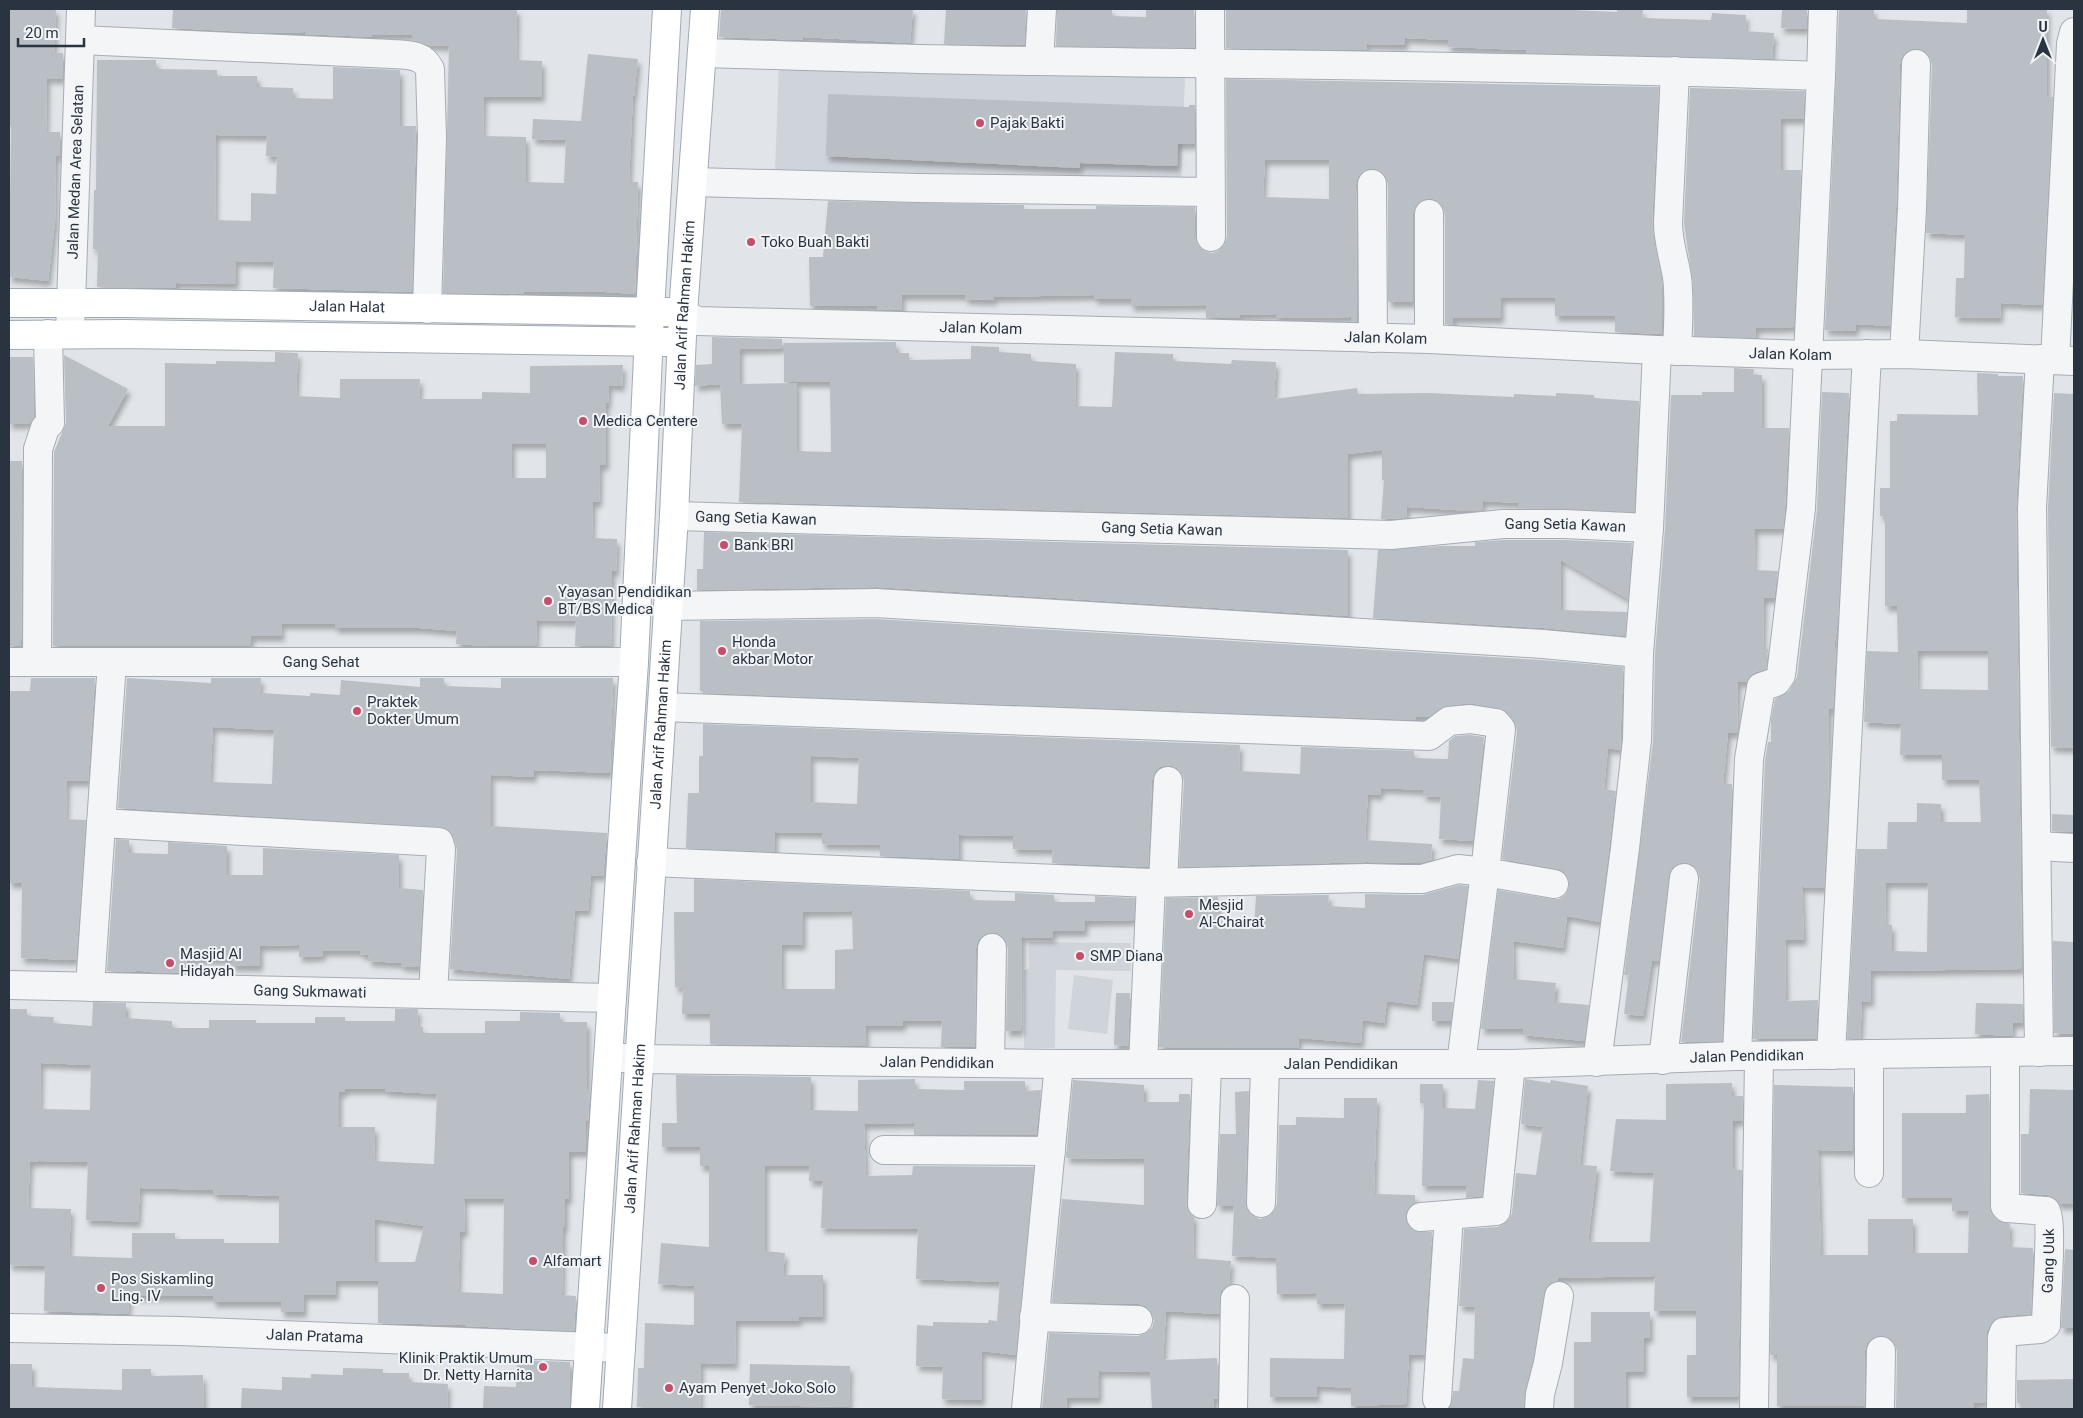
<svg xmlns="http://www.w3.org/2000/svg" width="2083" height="1418" viewBox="0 0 2083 1418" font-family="Roboto,sans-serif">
<defs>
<filter id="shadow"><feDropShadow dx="3" dy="5.5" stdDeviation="2.5" flood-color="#0004"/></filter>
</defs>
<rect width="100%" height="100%" fill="#e1e5e9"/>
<!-- built -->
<g fill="#cfd4db">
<polygon points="779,61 1185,75 1181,186 775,172"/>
<polygon points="1029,942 1131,943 1131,971 1056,970 1055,1048 1024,1048 1024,970 1029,969"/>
<polygon points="1074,975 1113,980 1107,1034 1068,1029"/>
</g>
<!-- building -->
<g fill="#b9bfc5" fill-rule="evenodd" filter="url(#shadow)">
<polygon points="9,9 56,9 54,53 63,53 63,79 47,78 46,132 60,132 60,156 56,156 55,222 48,281 9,277 11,126 9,126"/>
<polygon points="173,9 517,9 516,60 542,61 542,97 484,97 483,136 526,137 526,182 564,183 566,140 532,139 533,119 581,121 588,54 638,59 634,96 633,95 629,182 638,182 635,294 605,292 524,292 524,294 443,293 449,46 428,45 412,40 412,35 372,35 372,37 305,34 305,32 266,33 172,28"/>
<polygon points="721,9 913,9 910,43 803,37 803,40 719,37"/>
<polygon points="946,9 1026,9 1024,45 944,44"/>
<polygon points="1057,9 1112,9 1112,16 1146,17 1146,9 1194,9 1195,48 1056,46"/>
<polygon points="1226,9 1549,9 1617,12 1617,9 1643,10 1642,18 1711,20 1712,13 1746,15 1745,31 1774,33 1772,59 1526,53 1526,50 1448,47 1448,40 1405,38 1405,45 1367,44 1366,50 1226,48"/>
<polygon points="1782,9 1807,9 1807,29 1781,28"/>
<polygon points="1839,9 1874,9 1874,19 1967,23 1967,9 2047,9 2047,96 2053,97 2042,305 2001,303 2000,318 1955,317 1956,278 1964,278 1965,235 1926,233 1932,64 1930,57 1925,51 1916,48 1908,51 1903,55 1900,64 1896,208 1890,326 1856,324 1856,331 1825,330"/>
<path d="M97,60H156V69L217,70V76H257V87L293,88V98L333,99V67L400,70V126H416L412,292L273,288L274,262L236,261V284L176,283V288L97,287L98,250L93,249L94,190H96ZM216,135L267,136L266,156L277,157L276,194L251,193V221L215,220Z"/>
<path d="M1226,79L1659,87L1652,224L1662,287V334L1615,332V316H1555V298H1501V318H1453V325L1445,324V214L1442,206L1436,200L1429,198L1421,201L1415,207L1413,214V302H1388V184L1385,176L1380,171L1372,168L1364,171L1358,177L1356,184L1357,322L1351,321V317L1276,318V314L1240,315V318H1206V305L1131,306V299H1094V295L994,297V300L965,299V295H902V310H877V306H810L809,257H823L828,201L1024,205V209H1096V206L1195,207V237L1197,244L1204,251L1212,253L1218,251L1224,245L1227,237ZM1265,160H1329V199L1263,197Z"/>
<polygon points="1690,88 1805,91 1803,119 1781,119 1781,170 1801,170 1794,327 1756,328 1755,338 1694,336 1693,284 1684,223"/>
<polygon points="828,94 1189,107 1189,105 1195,105 1195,144 1178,144 1177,166 1080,163 1080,168 826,156"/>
<polygon points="712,337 782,339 782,348 740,349 740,384 797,383 797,451 831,452 830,382 784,382 784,343 896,342 896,353 909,353 909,360 971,359 971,346 999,347 999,352 1031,354 1031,361 1076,364 1075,406 1112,407 1115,352 1173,354 1173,361 1231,364 1232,360 1276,362 1274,399 1357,388 1358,394 1428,393 1514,397 1514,394 1556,396 1556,393 1594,395 1594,398 1639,401 1634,512 1518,508 1518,503 1483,501 1482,510 1472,511 1407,507 1406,518 1381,519 1384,480 1382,480 1382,450 1348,454 1348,518 739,502 742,424 722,424 720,384 695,386 696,365 712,364"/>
<path d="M275,352L298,353L296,396L340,398V379H420L419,399H482V392L530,393V366L623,365L622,386L609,385L608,403H606V465H600L599,502H593L592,538L617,539L616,571H612L611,646H575L576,621L537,620L536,646H488L456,644L457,631L420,628H335V624H281L282,636H251V646H53L54,452L66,423L64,355L128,389L108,426H165V363L216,364V361L275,362ZM512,444H546V478H512Z"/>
<polygon points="9,357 33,357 34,417 30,423 9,424"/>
<polygon points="1734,368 1754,369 1753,375 1762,375 1762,428 1789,428 1785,507 1783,529 1755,529 1754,570 1778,571 1774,598 1764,598 1763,649 1768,649 1766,669 1756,672 1750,677 1747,682 1738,682 1737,733 1728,733 1723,784 1732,784 1722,1041 1681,1042 1700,880 1698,871 1693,865 1685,862 1678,864 1672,868 1669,876 1659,961 1652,960 1643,1016 1624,1014 1629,975 1624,975 1653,742 1655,654 1665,529 1671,395 1702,395 1702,392 1734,392"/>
<path d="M1977,373L1998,374V376H2023L2016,508L2022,969L1871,971V1002L1862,1001L1860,1039H1847L1857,849H1887L1888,822H1917V803L1941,804V822H1981L1979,780H1942V755H1900L1901,724L1864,722L1867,651L1898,652L1897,606H1885V516H1880V488H1890V421H1897V414L1978,415ZM1918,651H1988V690L1917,689ZM1886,883H1928L1927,952L1892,951V925H1885Z"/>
<polygon points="1822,392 1849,393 1838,619 1834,649 1836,649 1833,709 1829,709 1828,805 1824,888 1802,887 1804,940 1785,940 1786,1001 1818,1000 1816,1039 1753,1039 1765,761 1768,742 1771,742 1771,720 1775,699 1789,691 1797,677 1817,510"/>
<polygon points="2054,393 2074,394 2073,457 2074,457 2074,748 2051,747 2048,508"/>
<polygon points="9,461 22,461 21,646 9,646"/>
<polygon points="704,532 1348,550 1348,616 877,587 697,590 697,569 703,569"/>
<polygon points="1504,540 1564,540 1632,543 1628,599 1561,560 1561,610 1627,612 1625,636 1544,628 1373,618 1378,550 1441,546 1475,546 1475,542"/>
<polygon points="876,619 1542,660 1623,667 1620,750 1608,748 1604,789 1616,791 1600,922 1567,916 1563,948 1513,941 1514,979 1556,983 1554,1002 1589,1005 1584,1041 1523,1035 1523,1029 1481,1029 1498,890 1552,899 1559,899 1566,894 1569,886 1569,879 1564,872 1557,869 1502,859 1517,731 1516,724 1507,713 1498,708 1469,703 1447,706 1428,717 1416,717 1416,720 703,693 703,691 700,691 700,621"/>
<polygon points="31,678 95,678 88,781 67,781 66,819 86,820 76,960 21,958 22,883 9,883 9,691 30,691"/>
<path d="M127,678L211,683V678H261L260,693L310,696V693L340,695L341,680L420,687V678H444V686L501,688V678H613L610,773L534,770V777L491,775V826L607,833L603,876L591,875L588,911L575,910L569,979L450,969L457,850L454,838L449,830L440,827L118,808ZM213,727L274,730L272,784L210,782Z"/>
<path d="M703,724L1240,745L1239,771L1300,774L1301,747L1414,751V758L1448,759L1449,741L1455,736L1470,735L1484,737L1473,841L1439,839L1441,797L1423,796V790L1381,788L1380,795L1368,794L1365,840L1432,844L1431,860L1420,863L1367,862L1179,867L1184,781L1182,773L1177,768L1168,765L1160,767L1155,772L1152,780L1148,867L1052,863L1053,850L1013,849V836L959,835V859L880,856V845L822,844V833L775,832V852L686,848L688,793H699V756H703ZM811,756L859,758L857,804L811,802Z"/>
<polygon points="2052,814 2074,815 2074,832 2052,831"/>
<polygon points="116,839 129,840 129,853 168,854 168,842 227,846 227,875 263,875 263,848 399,855 399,888 423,890 419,967 401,966 401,963 368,961 369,955 360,954 360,951 322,951 323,956 299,957 299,945 260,946 260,966 232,966 232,959 187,959 184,973 149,972 136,970 136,972 107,971"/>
<path d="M694,879L970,891V900L1015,901V893L1054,895V902H1095V896L1135,898L1134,920L1085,921V931H1053V938L1022,937L1021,1031H1006L1008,948L1006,941L1000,935L993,932L984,935L978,940L976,948L975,1047H941L942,1021H903V1026H866V1046L710,1044V1014H682L683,988L675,987L674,912H694ZM852,911L853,949L835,950V989H782V945H803V912Z"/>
<polygon points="1459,885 1468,886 1458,959 1424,954 1417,1005 1387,1001 1384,1023 1363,1020 1361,1043 1299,1038 1298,1048 1159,1047 1166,898 1218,897 1218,928 1254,928 1256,896 1329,895 1328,906 1365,908 1365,894 1422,895"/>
<polygon points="2053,941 2074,942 2074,1034 2054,1033"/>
<polygon points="1116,993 1130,993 1128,1046 1114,1045"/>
<path d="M93,1002L126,1003V1018L172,1021V1028H209V1020H256V1023H315V1017H345V1021H395V1009H418L417,1027H423V1033H485V1021H520V1012L560,1013V1022H587V1089H590L588,1121H586V1152H569V1199H565V1227H563L562,1295L576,1296L574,1331L465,1326V1325L378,1323V1281H336V1295H304V1312H281V1302H213V1296H129L128,1314L44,1311L45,1266L9,1265V1009H27V1016L54,1017L53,1023L92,1026ZM41,1063L91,1065L90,1110L40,1109ZM345,1089H385V1091L437,1094L434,1164L374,1161L375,1127H339V1092H345ZM39,1161L88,1162L86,1220L138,1222L140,1188L213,1190V1194L279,1196V1243H224V1239H175V1233H132V1258L69,1256L71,1209L28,1208L30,1162ZM464,1199H504L503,1294L458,1292L460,1232H465ZM375,1219L424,1226L415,1262H375Z"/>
<polygon points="1432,1002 1453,1002 1451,1021 1432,1021"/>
<polygon points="1976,1003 2023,1004 2023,1023 2013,1023 2012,1036 1975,1034"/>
<polygon points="676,1075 811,1077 811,1110 858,1111 858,1080 915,1079 915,1089 964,1090 964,1081 1025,1081 1025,1091 1041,1090 1036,1135 914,1135 914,1123 864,1124 866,1176 912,1175 913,1166 1034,1167 1016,1355 982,1351 982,1400 942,1399 943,1367 916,1366 917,1325 933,1326 933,1322 988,1323 989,1320 997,1321 1000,1282 916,1279 918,1229 821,1228 823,1181 809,1181 810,1166 765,1166 765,1251 785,1253 783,1275 823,1275 823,1317 799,1317 799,1321 736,1321 735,1364 701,1363 700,1408 637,1407 638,1368 644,1368 645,1323 694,1325 694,1286 658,1284 661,1243 709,1247 709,1166 700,1166 700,1147 662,1147 662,1123 677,1123"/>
<polygon points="1525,1079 1550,1083 1551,1080 1588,1086 1580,1165 1597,1166 1588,1242 1650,1242 1654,1173 1610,1171 1616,1119 1666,1120 1666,1084 1732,1083 1732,1096 1743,1096 1742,1121 1733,1121 1733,1169 1742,1170 1738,1397 1687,1397 1687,1355 1696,1355 1696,1311 1654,1311 1655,1276 1558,1278 1558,1281 1547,1286 1544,1293 1533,1360 1525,1390 1524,1409 1448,1409 1452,1400 1453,1391 1459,1391 1463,1358 1474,1359 1475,1307 1459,1306 1464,1229 1497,1227 1504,1224 1509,1219 1512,1213 1516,1173 1536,1175 1543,1127 1521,1124"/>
<polygon points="1073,1080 1144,1085 1144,1102 1179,1102 1179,1094 1190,1094 1186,1203 1188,1212 1194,1217 1193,1258 1231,1261 1229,1285 1221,1291 1219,1314 1166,1311 1163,1360 1217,1358 1218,1399 1214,1399 1214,1409 1152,1409 1150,1372 1099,1371 1099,1398 1067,1398 1066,1409 1042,1409 1049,1333 1138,1336 1146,1333 1152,1328 1154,1321 1151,1312 1146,1306 1139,1304 1052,1302 1062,1199 1144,1205 1144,1159 1066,1158"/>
<polygon points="1478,1080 1494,1081 1482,1196 1466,1198 1467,1186 1422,1186 1424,1103 1420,1103 1420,1084 1443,1084 1443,1108 1475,1109"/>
<polygon points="1774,1085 1853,1087 1853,1151 1818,1150 1821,1255 1868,1255 1868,1219 1913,1219 1913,1253 1968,1253 1969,1211 1952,1211 1952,1198 1902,1198 1902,1113 1966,1113 1966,1095 1989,1094 1990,1207 1996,1219 2010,1224 2009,1247 2033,1248 2031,1314 2003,1316 1995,1319 1987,1331 1985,1403 1974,1403 1974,1409 1896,1408 1897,1351 1895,1344 1889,1338 1881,1335 1873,1338 1867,1343 1865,1350 1864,1406 1777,1406 1777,1355 1770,1355"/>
<polygon points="2030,1089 2074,1090 2074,1204 2059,1204 2055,1199 2047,1195 2021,1193 2021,1134 2029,1134"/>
<polygon points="1249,1091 1245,1203 1248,1211 1253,1216 1260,1219 1269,1216 1274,1211 1277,1204 1279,1125 1296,1125 1296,1117 1344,1118 1344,1098 1377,1098 1374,1194 1415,1195 1415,1203 1407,1211 1406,1219 1408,1225 1415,1231 1432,1232 1424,1355 1409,1355 1406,1404 1351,1406 1351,1388 1317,1386 1317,1397 1270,1397 1270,1358 1344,1359 1345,1303 1317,1304 1316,1293 1277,1294 1276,1258 1232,1256 1234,1206 1217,1206 1220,1134 1236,1134 1235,1092"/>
<polygon points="2065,1249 2074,1250 2074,1328 2061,1328"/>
<polygon points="1591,1312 1650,1312 1650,1338 1644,1338 1644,1372 1626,1372 1626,1409 1574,1409 1574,1342 1591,1342"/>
<polygon points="517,1360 570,1362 570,1409 483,1409 484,1386 516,1387"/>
<polygon points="9,1364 32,1364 32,1387 122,1390 122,1369 151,1369 151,1376 203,1375 204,1409 9,1409"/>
<polygon points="750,1364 850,1366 849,1407 749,1405"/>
<polygon points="343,1368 383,1369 383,1373 409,1373 409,1382 448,1384 447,1409 241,1409 242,1388 282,1390 282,1377 311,1378 311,1374 343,1375"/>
<polygon points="2074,1379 2074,1409 2022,1409 2022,1403 2017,1403 2017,1380"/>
</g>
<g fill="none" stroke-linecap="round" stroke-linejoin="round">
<!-- minor casing -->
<g stroke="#a6acb3" stroke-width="30">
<g id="minor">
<polyline points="1210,9 1211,237"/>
<path d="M80,40L392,54C408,55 422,54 430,69L432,137L427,309"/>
<path d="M702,53C815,56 927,60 1040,61C1300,65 1560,67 1821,76L1801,508L1781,675L1776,682L1761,687L1749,759L1737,1056"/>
<polyline points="1039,61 1042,9"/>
<path d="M1675,71L1668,223C1668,241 1674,259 1677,277C1680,301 1678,326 1677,351"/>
<polyline points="1821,76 1823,9"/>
<polyline points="693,182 918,188 1210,192"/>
<polyline points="1372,184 1373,338"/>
<polyline points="1429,214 1429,339"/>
<path id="s1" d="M683,313L697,321L1429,339L1657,350L1809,355L1904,354L2074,361"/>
<path id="s2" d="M70,334L81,9"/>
<polyline points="1904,354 1912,209 1916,64"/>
<polyline points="2055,360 2071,44 2074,32"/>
<path id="s3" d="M674,516L1391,535L1503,524H1564L1649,528"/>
<polyline points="668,606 876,603 1543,644 1639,653"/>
<path id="s4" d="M9,662H634"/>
<polyline points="37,662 38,449 45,428 50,423 48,334"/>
<polyline points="662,707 1429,736 1449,721 1470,719 1496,723 1501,729 1485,872 1554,884"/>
<polyline points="101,823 439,842 441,849 433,994"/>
<polyline points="2037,846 2074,848"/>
<polyline points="651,862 1151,883 1367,878 1404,879 1422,879 1458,869 1485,872 1461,1064"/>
<polyline points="1163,882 1168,781"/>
<path id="s5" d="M9,985L612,998"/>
<polyline points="90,987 112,662"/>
<polyline points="2039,1052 2032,508 2040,359"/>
<polyline points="1869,1054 1869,1173"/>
<polyline points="1831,1055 1867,354"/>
<path id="s6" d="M609,1057L639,1059L1059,1064H1511L1737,1056L2074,1051"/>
<polyline points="1663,1060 1684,878"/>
<polyline points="1597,1062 1625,848 1637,740 1639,653 1649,528 1657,350"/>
<polyline points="990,1063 992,948"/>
<polyline points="1143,1064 1151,883"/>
<polyline points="884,1150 1051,1151"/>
<polyline points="1261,1203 1265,1065"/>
<polyline points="1202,1204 1207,1065"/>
<polyline points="1421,1217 1496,1211 1511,1064"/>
<polyline points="1034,1317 1138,1320"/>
<path id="s7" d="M9,1328L179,1331L621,1348"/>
<polyline points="1437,1399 1449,1215"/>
<polyline points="1026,1409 1059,1064"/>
<polyline points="1233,1409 1235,1299"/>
<polyline points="1539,1409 1540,1394 1548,1363 1559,1296"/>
<polyline points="1754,1409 1759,1057"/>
<polyline points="1880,1409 1881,1351"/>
<path id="s8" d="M2001,1409L2002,1337L2004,1332L2040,1329L2046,1325C2046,1307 2053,1221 2046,1211L2007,1208L2005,1206V1053"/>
</g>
</g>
<!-- major casing -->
<g stroke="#a1aab4" stroke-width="30">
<g id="major">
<path id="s9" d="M9,303H123L667,312"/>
<polyline points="9,335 124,334 667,342"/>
<polyline points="585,1409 634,662 650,312 667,9"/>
<path id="s10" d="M617,1409L674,516L683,313L705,9"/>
</g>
</g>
<!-- minor -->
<use href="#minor" stroke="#f4f5f7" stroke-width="28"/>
<!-- major -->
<use href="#major" stroke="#fff" stroke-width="28"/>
</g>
<!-- markers -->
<g fill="#c64e6a" stroke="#f1f4f7" stroke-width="2">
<circle cx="980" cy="123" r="5"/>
<circle cx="751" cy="242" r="5"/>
<circle cx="583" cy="421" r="5"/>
<circle cx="724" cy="545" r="5"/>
<circle cx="548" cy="601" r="5"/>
<circle cx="722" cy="651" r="5"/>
<circle cx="357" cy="711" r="5"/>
<circle cx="1189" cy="914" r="5"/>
<circle cx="1080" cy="956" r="5"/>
<circle cx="170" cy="963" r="5"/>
<circle cx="533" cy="1261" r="5"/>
<circle cx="101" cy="1288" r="5"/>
<circle cx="543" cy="1367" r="5"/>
<circle cx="669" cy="1388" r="5"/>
</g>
<g text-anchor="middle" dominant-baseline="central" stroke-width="4" stroke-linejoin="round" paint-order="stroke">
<!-- poi labels -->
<g font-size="15" fill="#2a3440" stroke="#f1f4f7" text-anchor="start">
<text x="990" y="123">Pajak Bakti</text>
<text x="761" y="242">Toko Buah Bakti</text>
<text x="593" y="421">Medica Centere</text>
<text x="734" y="545">Bank BRI</text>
<text x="558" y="592">Yayasan Pendidikan<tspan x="558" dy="17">BT/BS Medica</tspan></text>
<text x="732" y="642">Honda<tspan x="732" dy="17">akbar Motor</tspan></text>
<text x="367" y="702">Praktek<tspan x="367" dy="17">Dokter Umum</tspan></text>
<text x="1199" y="905">Mesjid<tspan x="1199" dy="17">Al-Chairat</tspan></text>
<text x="180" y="954">Masjid Al<tspan x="180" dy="17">Hidayah</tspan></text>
<text x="1090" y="956">SMP Diana</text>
<text x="543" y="1261">Alfamart</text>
<text x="111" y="1279">Pos Siskamling<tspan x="111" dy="17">Ling. IV</tspan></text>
<text x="533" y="1358" text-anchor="end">Klinik Praktik Umum<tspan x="533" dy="17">Dr. Netty Harnita</tspan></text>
<text x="679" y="1388">Ayam Penyet Joko Solo</text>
</g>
<!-- street labels -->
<g font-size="15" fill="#2a3440" stroke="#f1f4f7">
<text stroke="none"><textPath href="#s2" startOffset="162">Jalan Medan Area Selatan</textPath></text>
<text stroke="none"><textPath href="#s10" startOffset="1106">Jalan Arif Rahman Hakim</textPath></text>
<text stroke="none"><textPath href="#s9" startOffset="338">Jalan Halat</textPath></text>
<text stroke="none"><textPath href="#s1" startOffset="300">Jalan Kolam</textPath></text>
<text stroke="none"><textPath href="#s1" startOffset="705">Jalan Kolam</textPath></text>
<text stroke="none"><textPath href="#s1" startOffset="1110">Jalan Kolam</textPath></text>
<text stroke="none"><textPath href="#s3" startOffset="82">Gang Setia Kawan</textPath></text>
<text stroke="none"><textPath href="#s3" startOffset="892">Gang Setia Kawan</textPath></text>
<text stroke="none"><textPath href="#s3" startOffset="488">Gang Setia Kawan</textPath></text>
<text stroke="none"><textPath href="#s4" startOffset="312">Gang Sehat</textPath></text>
<text stroke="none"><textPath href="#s10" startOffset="686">Jalan Arif Rahman Hakim</textPath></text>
<text stroke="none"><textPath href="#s5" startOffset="301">Gang Sukmawati</textPath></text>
<text stroke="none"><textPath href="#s6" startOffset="1138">Jalan Pendidikan</textPath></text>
<text stroke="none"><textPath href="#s6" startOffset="328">Jalan Pendidikan</textPath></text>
<text stroke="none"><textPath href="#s6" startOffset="732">Jalan Pendidikan</textPath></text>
<text stroke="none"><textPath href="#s10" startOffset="281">Jalan Arif Rahman Hakim</textPath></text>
<text stroke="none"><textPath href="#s8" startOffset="185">Gang Uuk</textPath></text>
<text stroke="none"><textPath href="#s7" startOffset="306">Jalan Pratama</textPath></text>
</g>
</g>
<!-- border -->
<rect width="2083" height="1418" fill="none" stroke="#2a3440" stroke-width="20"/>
<!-- north arrow -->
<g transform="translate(2043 40)" stroke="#f1f4f7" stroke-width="4" paint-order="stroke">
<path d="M0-4L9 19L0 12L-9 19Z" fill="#2a3440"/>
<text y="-8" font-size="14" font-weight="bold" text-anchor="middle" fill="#2a3440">U</text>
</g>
<!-- scale -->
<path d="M18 38v8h66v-8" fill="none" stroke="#2a3440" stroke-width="2.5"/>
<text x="25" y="38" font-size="15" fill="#2a3440" stroke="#f1f4f7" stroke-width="4" paint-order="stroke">20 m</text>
</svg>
